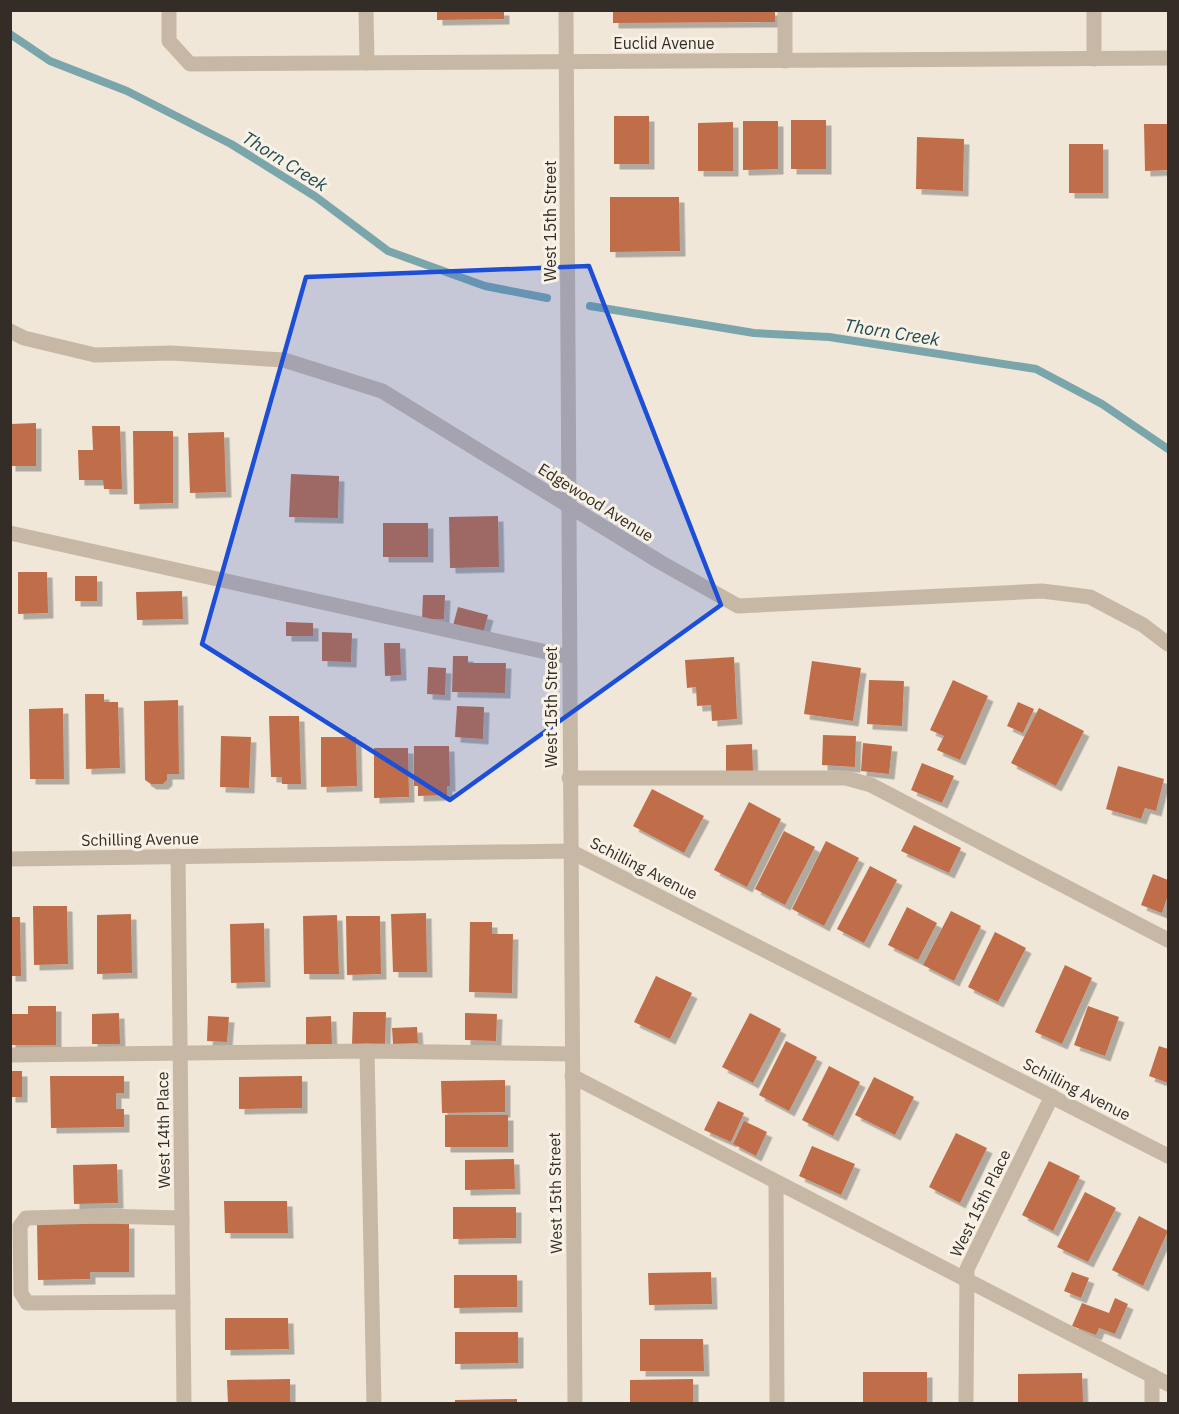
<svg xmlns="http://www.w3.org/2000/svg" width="1179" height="1414" viewBox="0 0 1179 1414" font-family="'IBM Plex Sans',sans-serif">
<defs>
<filter id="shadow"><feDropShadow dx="5.5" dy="5.5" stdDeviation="0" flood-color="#0004"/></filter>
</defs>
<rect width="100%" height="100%" fill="#f0e7d9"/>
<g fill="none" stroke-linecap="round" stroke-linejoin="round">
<!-- stream -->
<g stroke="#7aa5ab" stroke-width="8">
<polyline points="10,34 50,61 127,91 231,144 316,197 388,251 485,286 547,298"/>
<polyline points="590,306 754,333 829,337 1036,369 1102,404 1168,449"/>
</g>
</g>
<!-- building -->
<g fill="#bf6e48" filter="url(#shadow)">
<polygon points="437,10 504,10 504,19 437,20"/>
<polygon points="613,10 775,10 775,22 613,23"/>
<rect x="614" y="116" width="35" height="48"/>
<rect x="791" y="120" width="35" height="49"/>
<polygon points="743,121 778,121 778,169 743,170"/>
<polygon points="733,122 733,171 698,171 698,123"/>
<polygon points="1144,124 1168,124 1168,170 1145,171"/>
<polygon points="917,137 964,139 963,191 916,189"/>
<rect x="1069" y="144" width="34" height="49"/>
<polygon points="610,197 679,197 680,251 610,252"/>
<polygon points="36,423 36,466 10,466 10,424"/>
<polygon points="92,426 120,426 122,489 104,489 103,480 79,480 78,450 93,450"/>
<polygon points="133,431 173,431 173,503 134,504"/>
<polygon points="224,432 226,492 190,493 188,433"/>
<polygon points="291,474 339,476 338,518 289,517"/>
<polygon points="498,516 499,567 450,568 449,517"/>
<rect x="383" y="523" width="45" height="34"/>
<polygon points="18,572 47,572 48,613 18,614"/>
<rect x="75" y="576" width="22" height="25"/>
<polygon points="182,591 183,619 137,620 136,592"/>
<polygon points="423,595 445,595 444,619 422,619"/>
<polygon points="458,607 488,615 482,637 452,629"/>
<polygon points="286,622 313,623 313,636 286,636"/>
<polygon points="322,632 352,633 351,662 322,661"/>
<polygon points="384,643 400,643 401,675 385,676"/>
<polygon points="453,656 468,656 468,663 506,663 505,693 452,692"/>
<polygon points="734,657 737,719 712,721 711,705 697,706 696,687 687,688 685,660"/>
<polygon points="812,661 861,668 853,721 804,714"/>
<polygon points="428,667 446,668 445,695 427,694"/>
<polygon points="869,680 904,681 902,726 867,724"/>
<polygon points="953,680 988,696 960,760 937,750 944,736 930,730"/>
<polygon points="85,694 104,694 104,702 118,702 120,768 86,769"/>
<polygon points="178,700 179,774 167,774 167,780 163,784 151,784 145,780 144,701"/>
<polygon points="1018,702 1034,709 1023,733 1007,726"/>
<polygon points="457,706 484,707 483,739 455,737"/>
<polygon points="63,708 64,779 30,779 29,709"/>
<polygon points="1039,708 1084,731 1056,786 1011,763"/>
<polygon points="269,716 299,716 301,784 282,784 282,777 271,777"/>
<polygon points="823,735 856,736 855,767 822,765"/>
<polygon points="221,736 251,737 249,788 220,787"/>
<polygon points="321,737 356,737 357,786 321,787"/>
<polygon points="863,743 892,746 889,774 861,771"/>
<polygon points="752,744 753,772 726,773 726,745"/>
<polygon points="414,746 449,746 450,786 447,786 447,795 418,796 418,786 414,786"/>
<polygon points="374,748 408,748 409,797 374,798"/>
<polygon points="922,763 954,776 942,803 911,790"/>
<polygon points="1118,766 1164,779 1156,811 1145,808 1141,819 1106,809"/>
<polygon points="652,789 704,816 684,853 633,826"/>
<polygon points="749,802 781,819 747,887 714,870"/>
<polygon points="914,825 961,848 949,873 901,851"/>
<polygon points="784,831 815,847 785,905 755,889"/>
<polygon points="826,841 859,858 824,926 792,909"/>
<polygon points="870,866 897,880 864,943 837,929"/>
<polygon points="1153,874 1168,880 1168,895 1162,913 1141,905"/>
<polygon points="33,906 67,906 68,964 34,965"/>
<polygon points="907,907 937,923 918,960 888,945"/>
<polygon points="951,911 981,926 954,981 923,965"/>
<polygon points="426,913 427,972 393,972 391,914"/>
<polygon points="131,914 132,973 97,974 97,915"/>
<polygon points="337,915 339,974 304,974 303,916"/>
<polygon points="346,916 380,916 381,974 347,975"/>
<polygon points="10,917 20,917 21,976 10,976"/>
<polygon points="470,922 492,922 492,934 513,934 512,993 469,992"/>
<polygon points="264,923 265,982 231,983 230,924"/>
<polygon points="995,932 1026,948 998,1002 968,987"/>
<polygon points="1065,965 1092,978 1062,1044 1035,1032"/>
<polygon points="656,976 692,993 670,1039 634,1022"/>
<polygon points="28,1006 56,1006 56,1045 10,1045 10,1014 28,1014"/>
<polygon points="1088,1006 1119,1017 1105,1056 1074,1045"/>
<polygon points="353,1012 386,1012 385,1045 352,1044"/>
<polygon points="119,1013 120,1044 92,1044 92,1014"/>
<polygon points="465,1013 497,1014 496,1041 465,1040"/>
<polygon points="750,1013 781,1029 753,1083 722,1067"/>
<polygon points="208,1016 229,1017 227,1042 207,1041"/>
<polygon points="331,1016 332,1045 306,1045 306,1017"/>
<polygon points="417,1027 418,1043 393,1044 392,1028"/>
<polygon points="786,1041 817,1057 789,1111 759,1095"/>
<polygon points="1159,1046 1168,1049 1168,1083 1149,1076"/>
<polygon points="829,1066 860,1082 833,1136 802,1120"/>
<rect x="10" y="1071" width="12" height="26"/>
<polygon points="50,1076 124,1076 124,1093 116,1093 116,1109 124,1109 124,1127 51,1128"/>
<polygon points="302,1076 302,1108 239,1109 239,1077"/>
<polygon points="874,1077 914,1097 895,1135 855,1115"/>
<polygon points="505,1080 505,1112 442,1113 441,1081"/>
<polygon points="718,1101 744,1113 731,1142 704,1130"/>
<rect x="445" y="1115" width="63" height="32"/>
<polygon points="744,1121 767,1132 756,1156 733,1144"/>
<polygon points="956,1133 987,1148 960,1203 929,1187"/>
<polygon points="812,1146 855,1164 841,1195 799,1176"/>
<polygon points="514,1159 515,1189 465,1190 465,1160"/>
<polygon points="1049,1161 1080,1176 1053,1231 1022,1215"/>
<polygon points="117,1164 118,1203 74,1204 73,1165"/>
<polygon points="1085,1192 1116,1208 1088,1262 1057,1247"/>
<polygon points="224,1201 287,1201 288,1233 225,1233"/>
<polygon points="453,1207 516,1207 516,1238 453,1239"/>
<polygon points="1139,1216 1168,1231 1143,1286 1112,1270"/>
<polygon points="129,1223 129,1272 90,1272 90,1279 38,1280 37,1224"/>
<polygon points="711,1272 712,1304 649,1305 648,1273"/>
<polygon points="1072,1272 1089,1278 1081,1298 1064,1291"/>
<polygon points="454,1275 517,1275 517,1307 454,1308"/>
<polygon points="1115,1298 1128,1304 1115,1334 1099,1328 1096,1335 1072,1326 1082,1303 1109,1313"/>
<polygon points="225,1318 288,1318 289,1349 225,1350"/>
<polygon points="455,1332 518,1332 518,1363 455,1364"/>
<polygon points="640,1339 703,1339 704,1371 640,1371"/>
<polygon points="863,1372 927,1372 927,1403 863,1404"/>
<polygon points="1082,1373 1083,1402 1018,1404 1018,1374"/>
<polygon points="290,1379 290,1404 228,1404 227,1380"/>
<polygon points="693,1379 693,1404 630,1404 630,1380"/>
<polygon points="517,1399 517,1404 455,1404 455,1400"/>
</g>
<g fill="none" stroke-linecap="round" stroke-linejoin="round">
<!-- service -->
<g stroke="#c7b8a6" stroke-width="15">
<polyline points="366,10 367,63"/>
<polyline points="785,10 785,61"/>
<polyline points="10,533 569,657"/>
<polyline points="569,778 846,778 871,785 1168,940"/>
<polyline points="367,1051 374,1404"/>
<polyline points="10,1055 367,1051 572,1054"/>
<polyline points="572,1076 1168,1384"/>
<polyline points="776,1182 777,1404"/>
<polyline points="182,1218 101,1216 26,1218 20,1226 21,1293 27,1303 183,1302"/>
<polyline points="1152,1404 1152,1375"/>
</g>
<!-- minor -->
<g stroke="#c7b8a6" stroke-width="15">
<polyline points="169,10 169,41 190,64 1168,58"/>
<path d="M566,10C570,475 570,939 575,1404"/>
<polyline points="1094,10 1094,59"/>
<polyline points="10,331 24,338 95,355 171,353 284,360 382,391 660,562 738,606 1042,591 1090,597 1143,625 1168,644"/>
<polyline points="178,856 184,1404"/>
<polyline points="10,859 570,851 1168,1156"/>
<polyline points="966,1404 967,1269 1052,1096"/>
</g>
</g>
<!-- marked area -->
<path fill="#1d4ed8" fill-opacity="0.2" stroke="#1d4ed8" stroke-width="4.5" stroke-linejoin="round" d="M589,266L721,605L450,800L202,644L306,277Z"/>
<g text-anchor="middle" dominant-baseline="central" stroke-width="6" stroke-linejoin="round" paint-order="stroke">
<!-- street labels -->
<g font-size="16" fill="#332c27" stroke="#f8f1e5">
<text x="664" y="43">Euclid Avenue</text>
<text transform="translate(550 221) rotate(-90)">West 15th Street</text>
<text transform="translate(596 502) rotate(32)">Edgewood Avenue</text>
<text transform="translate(551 707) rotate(-90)">West 15th Street</text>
<text transform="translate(140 839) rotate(-1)">Schilling Avenue</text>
<text transform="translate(644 868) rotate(27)">Schilling Avenue</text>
<text transform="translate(1077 1089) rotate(27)">Schilling Avenue</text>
<text transform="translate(163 1130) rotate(-91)">West 14th Place</text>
<text transform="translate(555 1193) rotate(-91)">West 15th Street</text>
<text transform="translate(980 1203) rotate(-64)">West 15th Place</text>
</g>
<!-- water labels -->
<g font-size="18" font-style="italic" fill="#1f4b52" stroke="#f8f1e5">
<text transform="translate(285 161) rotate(32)">Thorn Creek</text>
<text transform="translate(892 332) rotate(9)">Thorn Creek</text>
</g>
</g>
<!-- border -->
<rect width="1179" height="1414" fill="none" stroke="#332c27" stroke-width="24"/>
</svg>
